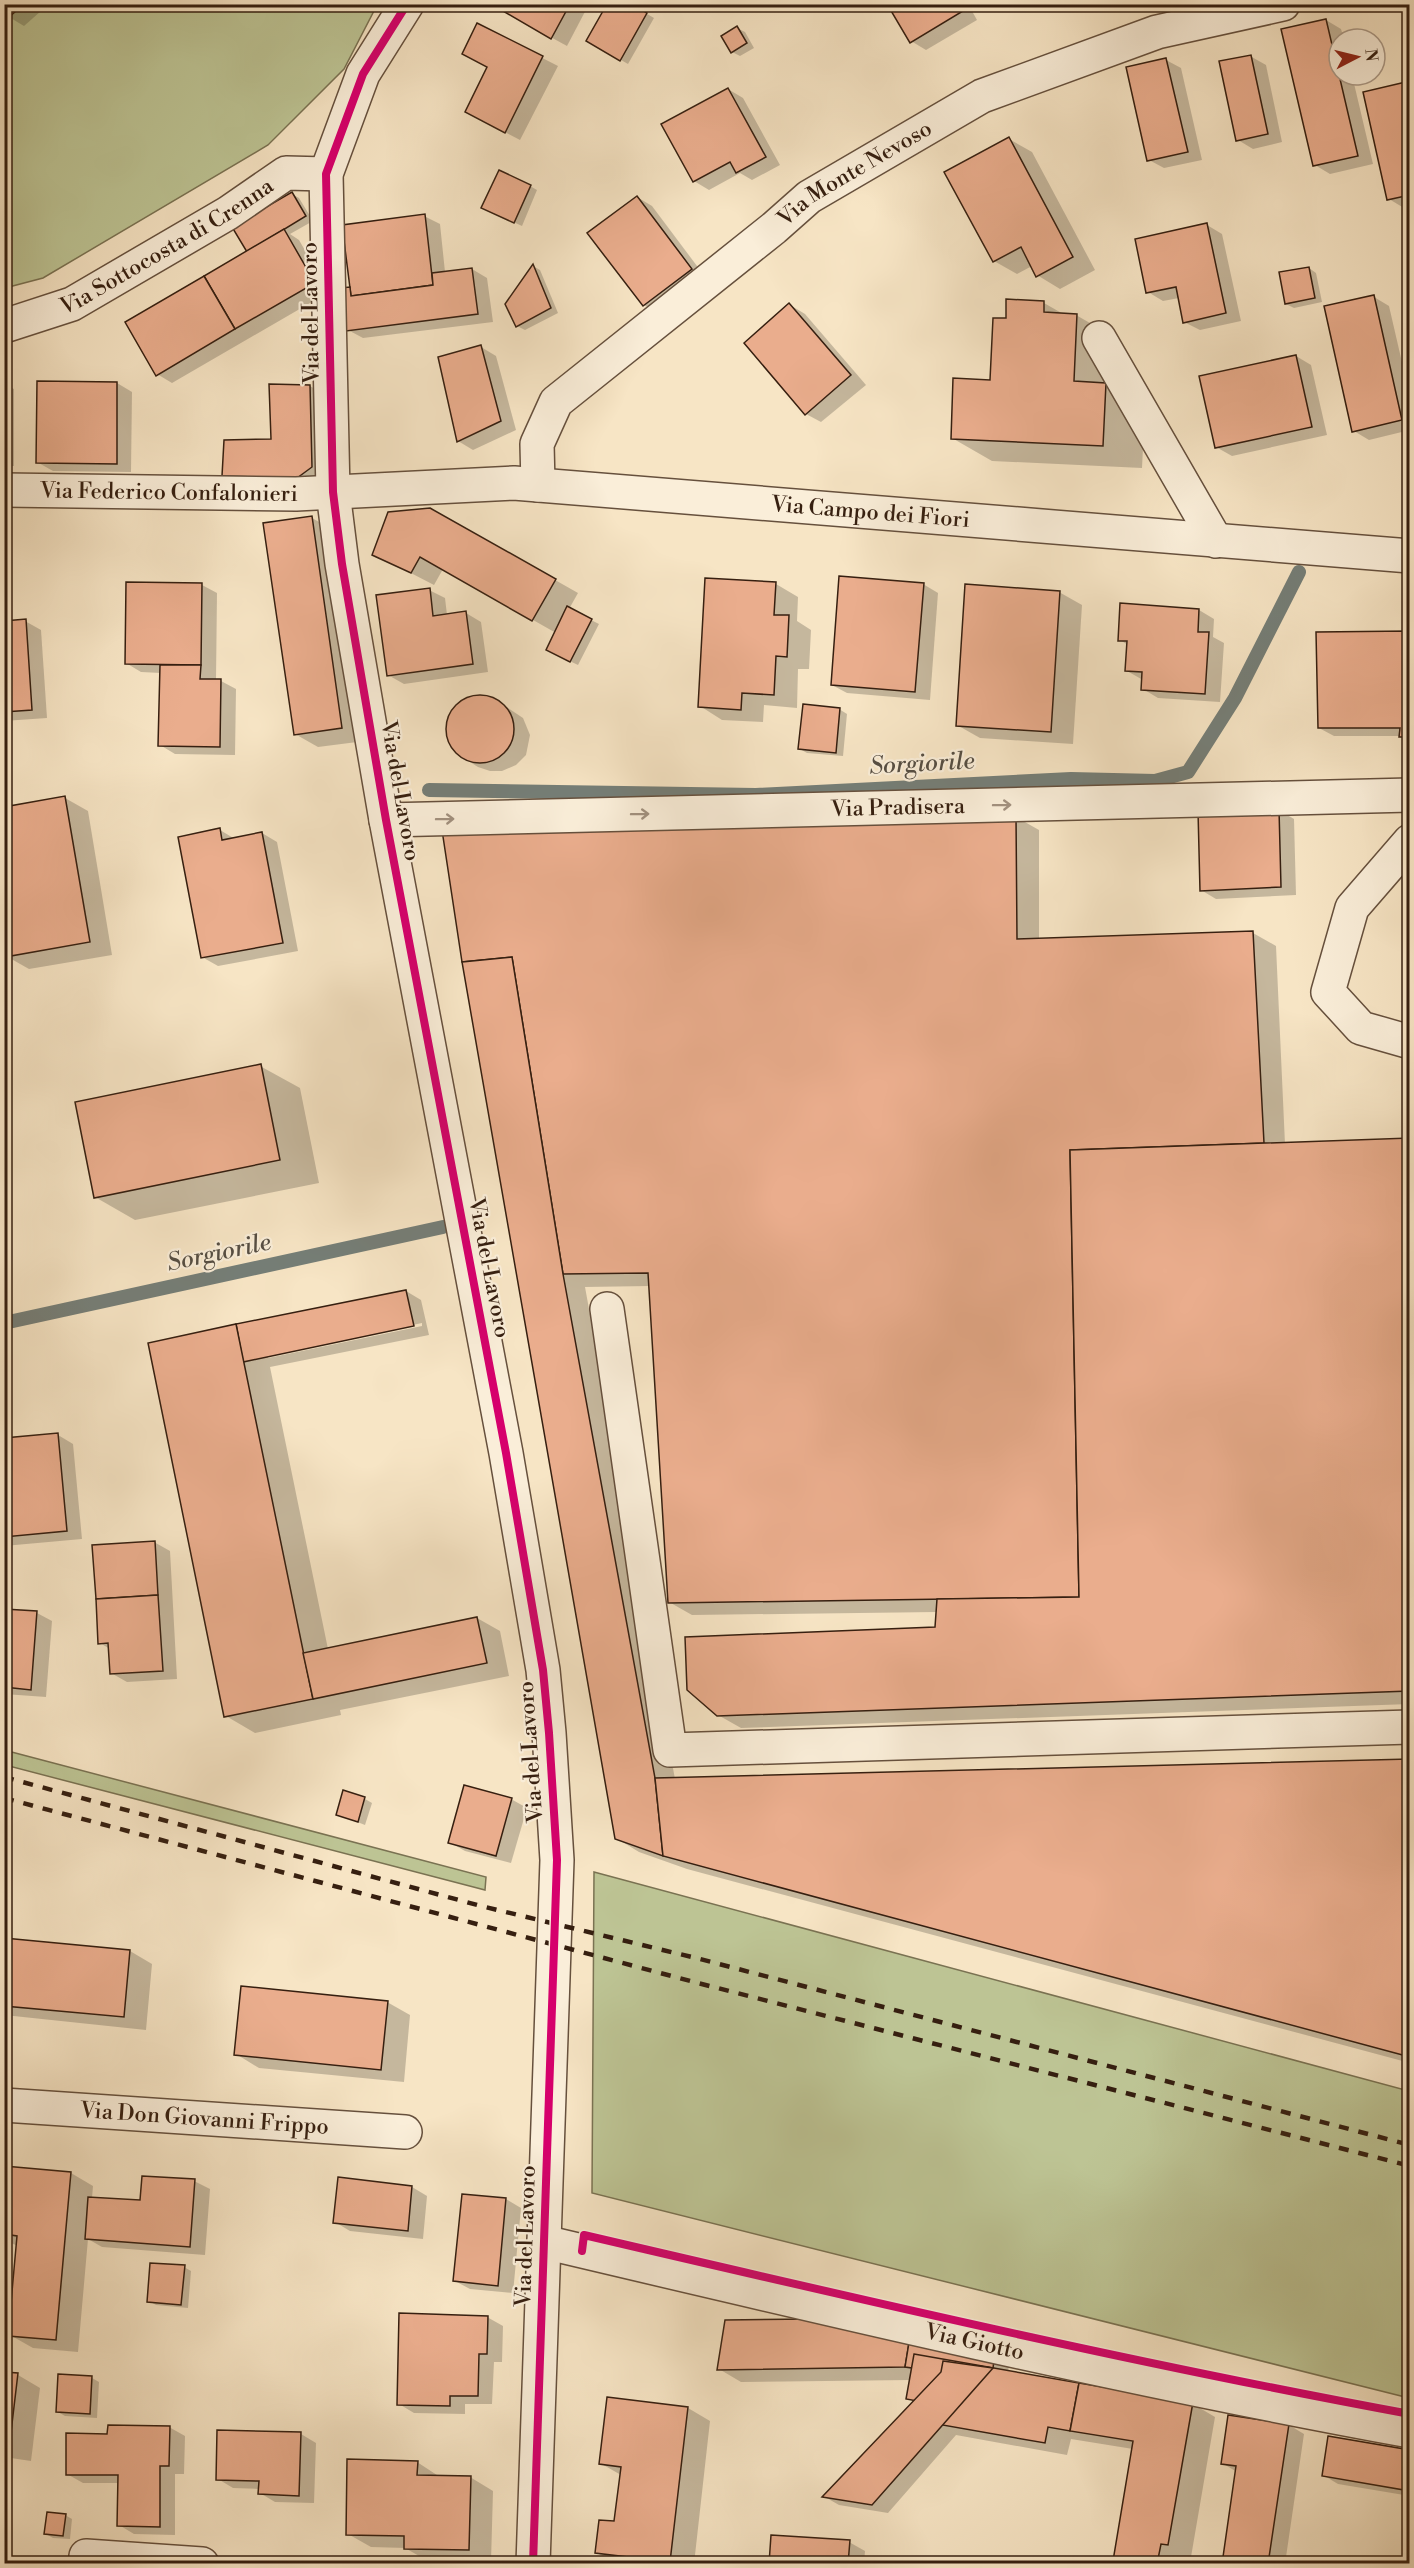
<svg xmlns="http://www.w3.org/2000/svg" width="1414" height="2568" viewBox="0 0 1414 2568" font-family="'Libre Bodoni',serif">
<rect width="100%" height="100%" fill="#f7e5c5"/>
<filter id="stains"><feTurbulence type="fractalNoise" baseFrequency=".00333" numOctaves="4"/><feColorMatrix values="0 0 0 0 .2 0 0 0 0 .09 0 0 0 0 .02 0 0 0 .5 -.17"/></filter>
<radialGradient id="worn" r=".72"><stop offset=".6" stop-color="#630" stop-opacity="0"/><stop offset="1" stop-color="#630" stop-opacity=".3"/></radialGradient>
<!-- green -->
<g fill="#bdc494" stroke="#7a7252" stroke-width="1.5">
<polygon points="5,5 377,5 344,69 268,145 43,278 5,288"/>
<polygon points="4,1750 486,1877 485,1890 5,1765"/>
<polygon points="594,1872 1409,2091 1409,2398 592,2193"/>
</g>
<!-- shadow -->
<g fill="#0003" fill-rule="evenodd">
<polygon points="4,4 49,4 24,26 9,17"/>
<polygon points="589,4 567,46 492,5"/>
<polygon points="630,4 654,18 628,64 588,41"/>
<polygon points="889,4 968,4 977,20 926,50 911,41"/>
<polygon points="1326,20 1341,29 1344,39 1339,39 1339,75 1352,75 1373,164 1330,174 1315,165"/>
<polygon points="478,25 558,66 520,140 482,120 489,67"/>
<polygon points="737,28 745,32 754,48 740,56 732,52 723,37"/>
<polygon points="1250,56 1266,65 1282,142 1253,149 1238,140"/>
<polygon points="1166,60 1181,68 1202,160 1164,168 1149,160"/>
<polygon points="1410,83 1410,207 1404,208 1389,199"/>
<polygon points="728,89 743,98 780,165 752,180 740,173 709,190 694,181"/>
<polygon points="1009,139 1032,152 1095,270 1060,289 1037,275 1032,266 1017,274 994,261"/>
<polygon points="530,186 537,190 522,226 490,211"/>
<polygon points="292,194 299,198 313,221 290,234 299,240 329,292 172,383 157,374"/>
<polygon points="637,197 652,206 706,278 659,314 644,305"/>
<polygon points="424,216 440,224 445,272 472,269 487,278 493,322 363,338 348,330 352,288"/>
<polygon points="1207,225 1222,234 1241,321 1200,330 1184,322 1179,298 1163,301 1148,292"/>
<polygon points="533,266 540,270 558,313 525,330 517,326"/>
<polygon points="1309,268 1316,273 1322,302 1294,308 1286,304"/>
<polygon points="1374,297 1389,306 1410,397 1410,430 1369,440 1354,431"/>
<polygon points="1044,303 1065,315 1076,315 1116,338 1145,407 1142,468 992,461 952,438 992,382 1007,320"/>
<polygon points="790,305 805,314 866,385 821,422 806,414"/>
<polygon points="481,347 496,356 516,430 473,450 458,441"/>
<polygon points="1296,356 1311,365 1327,435 1232,456 1216,447"/>
<polygon points="117,383 132,392 131,472 53,471 37,462"/>
<polygon points="4,384 14,389 14,466 4,466"/>
<polygon points="310,386 325,395 327,476 239,484 224,475 273,440"/>
<polygon points="430,509 578,593 569,609 599,624 578,665 555,654 556,633 443,569 434,585 374,554"/>
<polygon points="312,518 335,531 365,741 318,747 295,734"/>
<polygon points="128,583 202,585 217,593 216,680 221,681 236,689 235,755 175,754 160,745 161,673 141,672 126,663"/>
<polygon points="776,584 798,597 797,621 811,630 809,669 798,669 797,708 764,705 763,722 722,720 700,706"/>
<polygon points="923,584 938,593 930,700 847,693 832,685"/>
<polygon points="429,590 445,598 447,615 466,613 481,622 488,672 404,684 388,675"/>
<polygon points="1059,592 1082,605 1073,744 980,738 957,725"/>
<polygon points="1122,605 1199,610 1214,619 1213,637 1224,643 1220,702 1158,698 1143,689 1143,680 1127,671 1128,645 1120,640"/>
<polygon points="25,621 41,630 47,718 4,721 4,622"/>
<polygon points="1410,632 1410,741 1400,736 1334,736 1319,728"/>
<polygon points="479,696 493,698 523,718 530,735 526,755 516,765 502,771 490,771 478,767 462,757 449,740 448,722 452,711 465,699"/>
<polygon points="839,709 847,714 843,756 807,753 800,749"/>
<polygon points="65,798 88,811 112,955 29,969 6,956 4,948 4,808"/>
<polygon points="1279,810 1294,819 1296,895 1216,899 1201,890"/>
<polygon points="1016,817 1039,830 1039,940 1253,933 1276,946 1285,1144 1410,1139 1410,1704 741,1728 718,1715 936,1628 937,1612 692,1615 669,1602 650,1286 585,1287 675,1779 1410,1760 1410,2063 687,1869 639,1852 616,1838 463,961"/>
<polygon points="220,830 235,839 262,833 277,842 298,951 218,966 202,957"/>
<polygon points="260,1066 300,1088 319,1183 135,1220 95,1197"/>
<path d="M406,1291L421,1300L429,1335L270,1367L328,1649L477,1618L500,1631L509,1676L340,1710L341,1715L255,1733L226,1716L149,1344ZM422,1323V1326L268,1358V1355Z"/>
<polygon points="58,1435 73,1444 82,1539 4,1546 4,1440"/>
<polygon points="154,1542 170,1551 177,1679 127,1682 111,1673 110,1649 100,1643"/>
<polygon points="4,1610 37,1613 52,1621 46,1697 4,1694"/>
<polygon points="365,1799 372,1803 365,1825 337,1814"/>
<polygon points="511,1799 527,1808 511,1863 465,1851 449,1842"/>
<polygon points="4,1940 130,1951 152,1964 146,2030 4,2015"/>
<polygon points="387,2002 410,2015 404,2082 259,2068 236,2054"/>
<polygon points="4,2167 71,2173 93,2186 92,2198 141,2202 194,2181 210,2189 205,2255 102,2247 88,2239 78,2352 33,2348 10,2335 18,2246 4,2240"/>
<polygon points="412,2187 427,2196 423,2239 350,2231 335,2222"/>
<polygon points="463,2195 506,2199 521,2208 513,2293 470,2289 455,2281"/>
<polygon points="184,2267 191,2271 188,2308 156,2305 149,2301"/>
<polygon points="487,2317 503,2326 502,2362 494,2362 492,2404 465,2404 465,2414 414,2413 399,2404"/>
<polygon points="1013,2341 1008,2372 1193,2404 1215,2417 1191,2557 1183,2556 1182,2564 1107,2564 1114,2562 1133,2449 1071,2439 1067,2455 956,2435 888,2513 839,2505 825,2497 915,2402 908,2398 911,2380 741,2382 719,2369"/>
<polygon points="4,2373 18,2375 40,2388 31,2461 4,2457"/>
<polygon points="60,2376 92,2378 99,2382 97,2418 65,2416 58,2412"/>
<polygon points="688,2408 710,2421 694,2564 616,2564 597,2553 616,2523 621,2475 600,2463"/>
<polygon points="1289,2425 1304,2434 1285,2564 1224,2564 1237,2472 1222,2463"/>
<polygon points="169,2427 185,2436 184,2474 175,2474 175,2535 134,2534 119,2525 120,2483 83,2483 67,2474 109,2435"/>
<polygon points="219,2432 301,2434 316,2443 314,2503 275,2502 260,2493 260,2489 233,2488 218,2479"/>
<polygon points="1410,2452 1410,2496 1338,2484 1323,2475"/>
<polygon points="417,2462 440,2477 470,2477 493,2491 491,2562 428,2561 405,2548 371,2547 348,2534"/>
<polygon points="4,2499 12,2503 10,2564 4,2564"/>
<polygon points="65,2515 72,2519 70,2539 53,2538 46,2534"/>
<polygon points="849,2542 865,2551 864,2564 771,2564"/>
</g>
<g fill="none" stroke-linecap="round" stroke-linejoin="round">
<!-- stream -->
<g stroke="#757e77" stroke-width="14">
<polyline points="429,790 756,795 1071,779 1155,781 1188,772 1235,698 1299,572"/>
<polyline points="4,1323 443,1227"/>
</g>
</g>
<!-- building -->
<g fill="#eaad8d" stroke="#361f10" stroke-width="1.5">
<polygon points="4,4 24,4 8,18 4,14"/>
<polygon points="491,4 570,4 551,39"/>
<polygon points="607,4 633,4 647,13 620,61 586,41"/>
<polygon points="887,4 959,4 963,11 910,43"/>
<polygon points="1326,19 1358,156 1313,166 1281,29"/>
<polygon points="477,23 543,56 505,133 465,112 487,67 462,54"/>
<polygon points="737,26 747,43 731,53 721,36"/>
<polygon points="1251,55 1268,134 1236,141 1219,61"/>
<polygon points="1166,58 1188,152 1147,161 1126,67"/>
<polygon points="1410,81 1410,195 1387,200 1363,92"/>
<polygon points="728,88 766,157 736,173 730,162 693,182 661,124"/>
<polygon points="1009,137 1073,257 1036,277 1021,247 993,262 944,172"/>
<polygon points="499,170 531,185 514,223 481,208"/>
<polygon points="292,192 306,216 247,252 232,227"/>
<polygon points="637,196 692,269 643,306 587,233"/>
<polygon points="425,214 433,285 351,296 342,225"/>
<polygon points="1207,223 1226,313 1183,323 1176,287 1146,293 1135,239"/>
<polygon points="284,229 315,283 235,329 204,276"/>
<polygon points="533,264 551,308 516,327 505,304"/>
<polygon points="1309,267 1315,298 1285,304 1279,272"/>
<polygon points="472,268 478,314 346,331 341,288 350,287 351,296 433,285 432,273"/>
<polygon points="204,276 235,329 156,376 125,322"/>
<polygon points="1374,295 1402,420 1352,432 1324,306"/>
<polygon points="1006,299 1044,301 1044,312 1077,314 1074,381 1106,383 1103,446 951,439 953,378 990,380 993,318 1006,318"/>
<polygon points="789,303 851,375 805,415 744,343"/>
<polygon points="481,345 501,421 457,442 438,357"/>
<polygon points="1296,355 1312,427 1215,448 1199,376"/>
<polygon points="37,381 117,382 117,464 36,463"/>
<polygon points="269,384 310,385 312,467 297,478 222,476 224,440 271,439"/>
<polygon points="430,508 556,579 532,621 420,557 411,573 372,555 388,512"/>
<polygon points="312,516 342,728 294,735 263,523"/>
<polygon points="839,576 924,583 915,692 831,685"/>
<polygon points="705,578 776,582 774,615 789,615 787,657 776,656 774,695 742,693 741,710 698,707"/>
<polygon points="126,582 202,583 201,665 125,664"/>
<polygon points="965,584 1060,591 1051,732 956,726"/>
<polygon points="430,588 433,616 466,611 473,664 387,676 376,595"/>
<polygon points="1120,603 1199,609 1198,632 1209,632 1205,694 1141,690 1142,672 1125,671 1127,641 1118,641"/>
<polygon points="567,606 592,619 570,662 546,650"/>
<polygon points="26,619 32,710 4,712 4,621"/>
<polygon points="1410,631 1410,737 1399,737 1400,728 1318,728 1316,632"/>
<polygon points="160,665 201,665 200,679 221,679 220,747 158,746"/>
<circle cx="480" cy="729" r="34"/>
<polygon points="803,704 840,708 836,753 798,749"/>
<polygon points="65,796 90,942 5,957 4,807"/>
<polygon points="1279,809 1281,887 1200,891 1198,811"/>
<polygon points="1016,816 1017,939 1253,931 1264,1143 1070,1150 1079,1597 668,1603 648,1273 563,1274 512,957 462,962 442,830"/>
<polygon points="220,828 222,840 262,832 283,943 201,958 178,837"/>
<polygon points="512,957 563,1274 655,1778 663,1856 615,1839 462,962"/>
<polygon points="261,1064 280,1160 94,1198 75,1102"/>
<polygon points="1410,1138 1410,1691 717,1716 687,1690 685,1637 935,1627 937,1599 1079,1597 1070,1150"/>
<polygon points="406,1290 414,1326 243,1362 236,1324"/>
<polygon points="236,1324 313,1699 224,1717 148,1343"/>
<polygon points="58,1433 67,1531 4,1537 4,1438"/>
<polygon points="155,1541 158,1595 96,1599 92,1545"/>
<polygon points="158,1595 163,1671 110,1674 108,1643 98,1644 96,1599"/>
<polygon points="4,1609 37,1611 31,1690 4,1687"/>
<polygon points="477,1617 487,1663 313,1699 303,1653"/>
<polygon points="1410,1759 1410,2057 663,1856 655,1778"/>
<polygon points="464,1785 512,1798 496,1856 448,1843"/>
<polygon points="343,1790 365,1797 358,1822 336,1815"/>
<polygon points="4,1938 130,1950 124,2017 4,2006"/>
<polygon points="241,1986 388,2001 381,2070 234,2055"/>
<polygon points="4,2166 71,2172 56,2340 8,2336 17,2236 4,2234"/>
<polygon points="142,2176 195,2179 190,2247 85,2239 88,2197 140,2200"/>
<polygon points="338,2177 412,2186 408,2231 333,2223"/>
<polygon points="462,2194 506,2198 498,2286 453,2281"/>
<polygon points="150,2263 185,2265 181,2305 147,2302"/>
<polygon points="399,2313 488,2316 487,2354 479,2354 478,2396 450,2396 450,2406 397,2405"/>
<polygon points="913,2318 905,2367 717,2370 725,2320"/>
<polygon points="913,2318 998,2331 993,2368 943,2361 941,2372 905,2367"/>
<polygon points="914,2354 1079,2383 1070,2431 1048,2427 1045,2443 931,2423 934,2404 906,2399"/>
<polygon points="943,2361 993,2368 872,2505 822,2497 941,2372"/>
<polygon points="4,2372 18,2373 9,2449 4,2448"/>
<polygon points="58,2374 92,2376 90,2414 56,2412"/>
<polygon points="1079,2383 1193,2402 1168,2545 1161,2544 1157,2564 1130,2564 1113,2561 1133,2441 1070,2431"/>
<polygon points="607,2397 688,2407 670,2562 595,2553 599,2520 614,2521 621,2467 599,2464"/>
<polygon points="1228,2415 1289,2424 1268,2564 1222,2564 1236,2466 1221,2464"/>
<polygon points="108,2425 170,2426 169,2466 160,2466 160,2527 117,2526 118,2475 66,2475 66,2433 107,2434"/>
<polygon points="217,2430 301,2432 299,2496 258,2494 259,2481 216,2480"/>
<polygon points="1328,2436 1410,2450 1410,2491 1322,2476"/>
<polygon points="347,2459 418,2461 417,2475 471,2476 469,2550 404,2549 404,2536 346,2535"/>
<polygon points="47,2512 66,2514 63,2536 44,2534"/>
<polygon points="771,2535 850,2540 848,2564 769,2564"/>
<polygon points="1106,2559 1113,2561 1130,2564 1105,2564"/>
</g>
<g fill="none" stroke-linecap="round" stroke-linejoin="round">
<!-- minor casing -->
<g stroke="#66503d" stroke-width="36">
<g id="minor">
<polyline points="407,4 363,74 326,174 333,492 342,564 386,820 506,1453 543,1670 549,1733 557,1860 533,2564"/>
<path id="s1" d="M4,326L72,304L228,213L286,173L326,174"/>
<polyline points="1099,338 1216,541"/>
<path id="s2" d="M538,485L537,444L556,402L774,228L809,197L982,96L1157,32L1283,4"/>
<path id="s3" d="M4,490L296,494L514,483L1410,556"/>
<path id="s4" d="M386,820L1410,795"/>
<polyline points="1410,841 1352,908 1328,992 1361,1028 1410,1042"/>
<polyline points="607,1309 670,1750 1410,1727"/>
<path id="s5" d="M4,2105L405,2132"/>
<path id="s6" d="M544,2242C831,2310 1119,2378 1410,2431"/>
<polyline points="86,2556 202,2564"/>
</g>
</g>
<!-- minor -->
<use href="#minor" stroke="#faeed9" stroke-width="33"/>
<!-- rail -->
<g stroke="#361f10" stroke-width="4.5" stroke-dasharray="10 10" stroke-linecap="butt">
<polyline points="4,1777 481,1906 700,1959 1410,2145"/>
<polyline points="4,1798 694,1982 1410,2166"/>
</g>
<!-- cycleway casing -->
<g stroke="#faeed9" stroke-width="11">
<g id="cycleway">
<polyline points="407,4 363,74 326,174 333,492 342,564 386,820 506,1453 543,1670 549,1733 557,1860 533,2564"/>
<path d="M582,2251L584,2235C858,2299 1133,2363 1410,2414"/>
</g>
</g>
<!-- cycleway -->
<use href="#cycleway" stroke="#d6006c" stroke-width="8"/>
</g>
<!-- one-way arrows -->
<defs><path id="oneway-shaft" d="M-6 0H5M1.5-3L5.5 0L1.5 3" fill="none" stroke-width="1.6" stroke-linecap="round" stroke-linejoin="round" transform="scale(1.5)"/></defs>
<g stroke="#a2917f">
<use href="#oneway-shaft" transform="translate(1002 805) rotate(-1)"/>
<use href="#oneway-shaft" transform="translate(640 814) rotate(-1)"/>
<use href="#oneway-shaft" transform="translate(445 819) rotate(-1)"/>
</g>
<g text-anchor="middle" dominant-baseline="central" stroke-width="4.5" stroke-linejoin="round" paint-order="stroke">
<!-- street labels -->
<g font-size="22" fill="#361f10" stroke="#faeed9">
<text stroke="none"><textPath href="#s2" startOffset="464">Via Monte Nevoso</textPath></text>
<text stroke="none"><textPath href="#s1" startOffset="182">Via Sottocosta di Crenna</textPath></text>
<text transform="translate(311 313) rotate(-91)">Via del Lavoro</text>
<text stroke="none"><textPath href="#s3" startOffset="165">Via Federico Confalonieri</textPath></text>
<text stroke="none"><textPath href="#s3" startOffset="868">Via Campo dei Fiori</textPath></text>
<text transform="translate(400 791) rotate(80)">Via del Lavoro</text>
<text stroke="none"><textPath href="#s4" startOffset="512">Via Pradisera</textPath></text>
<text transform="translate(489 1268) rotate(79)">Via del Lavoro</text>
<text transform="translate(531 1752) rotate(-94)">Via del Lavoro</text>
<text stroke="none"><textPath href="#s5" startOffset="201">Via Don Giovanni Frippo</textPath></text>
<text transform="translate(526 2236) rotate(-88)">Via del Lavoro</text>
<text stroke="none"><textPath href="#s6" startOffset="442">Via Giotto</textPath></text>
</g>
<!-- water labels -->
<g font-size="24" font-style="italic" fill="#564e43" stroke="#faeed9">
<text transform="translate(922 764) rotate(-3)">Sorgiorile</text>
<text transform="translate(219 1253) rotate(-12)">Sorgiorile</text>
</g>
</g>
<!-- margin -->
<rect width="1414" height="2568" fill="none" stroke="#f7e5c5" stroke-width="24"/>
<rect x="6" y="6" width="1402" height="2556" fill="none" stroke="#361f10" stroke-width="3"/>
<rect x="12" y="12" width="1390" height="2544" fill="none" stroke="#361f10" stroke-width="1.5"/>
<!-- north arrow -->
<g transform="translate(1357 57) rotate(83)"><circle r="28" fill="#faeed9" stroke="#ac9b89" stroke-width="1.5"/>
<path d="M0-4.5L10 22L0 15L-10 22Z" fill="#8f2418"/>
<text y="-9" font-size="16" font-weight="bold" text-anchor="middle" fill="#361f10">N</text>
</g>
<rect width="100%" height="100%" filter="url(#stains)"/>
<rect width="100%" height="100%" fill="url(#worn)"/>
</svg>
